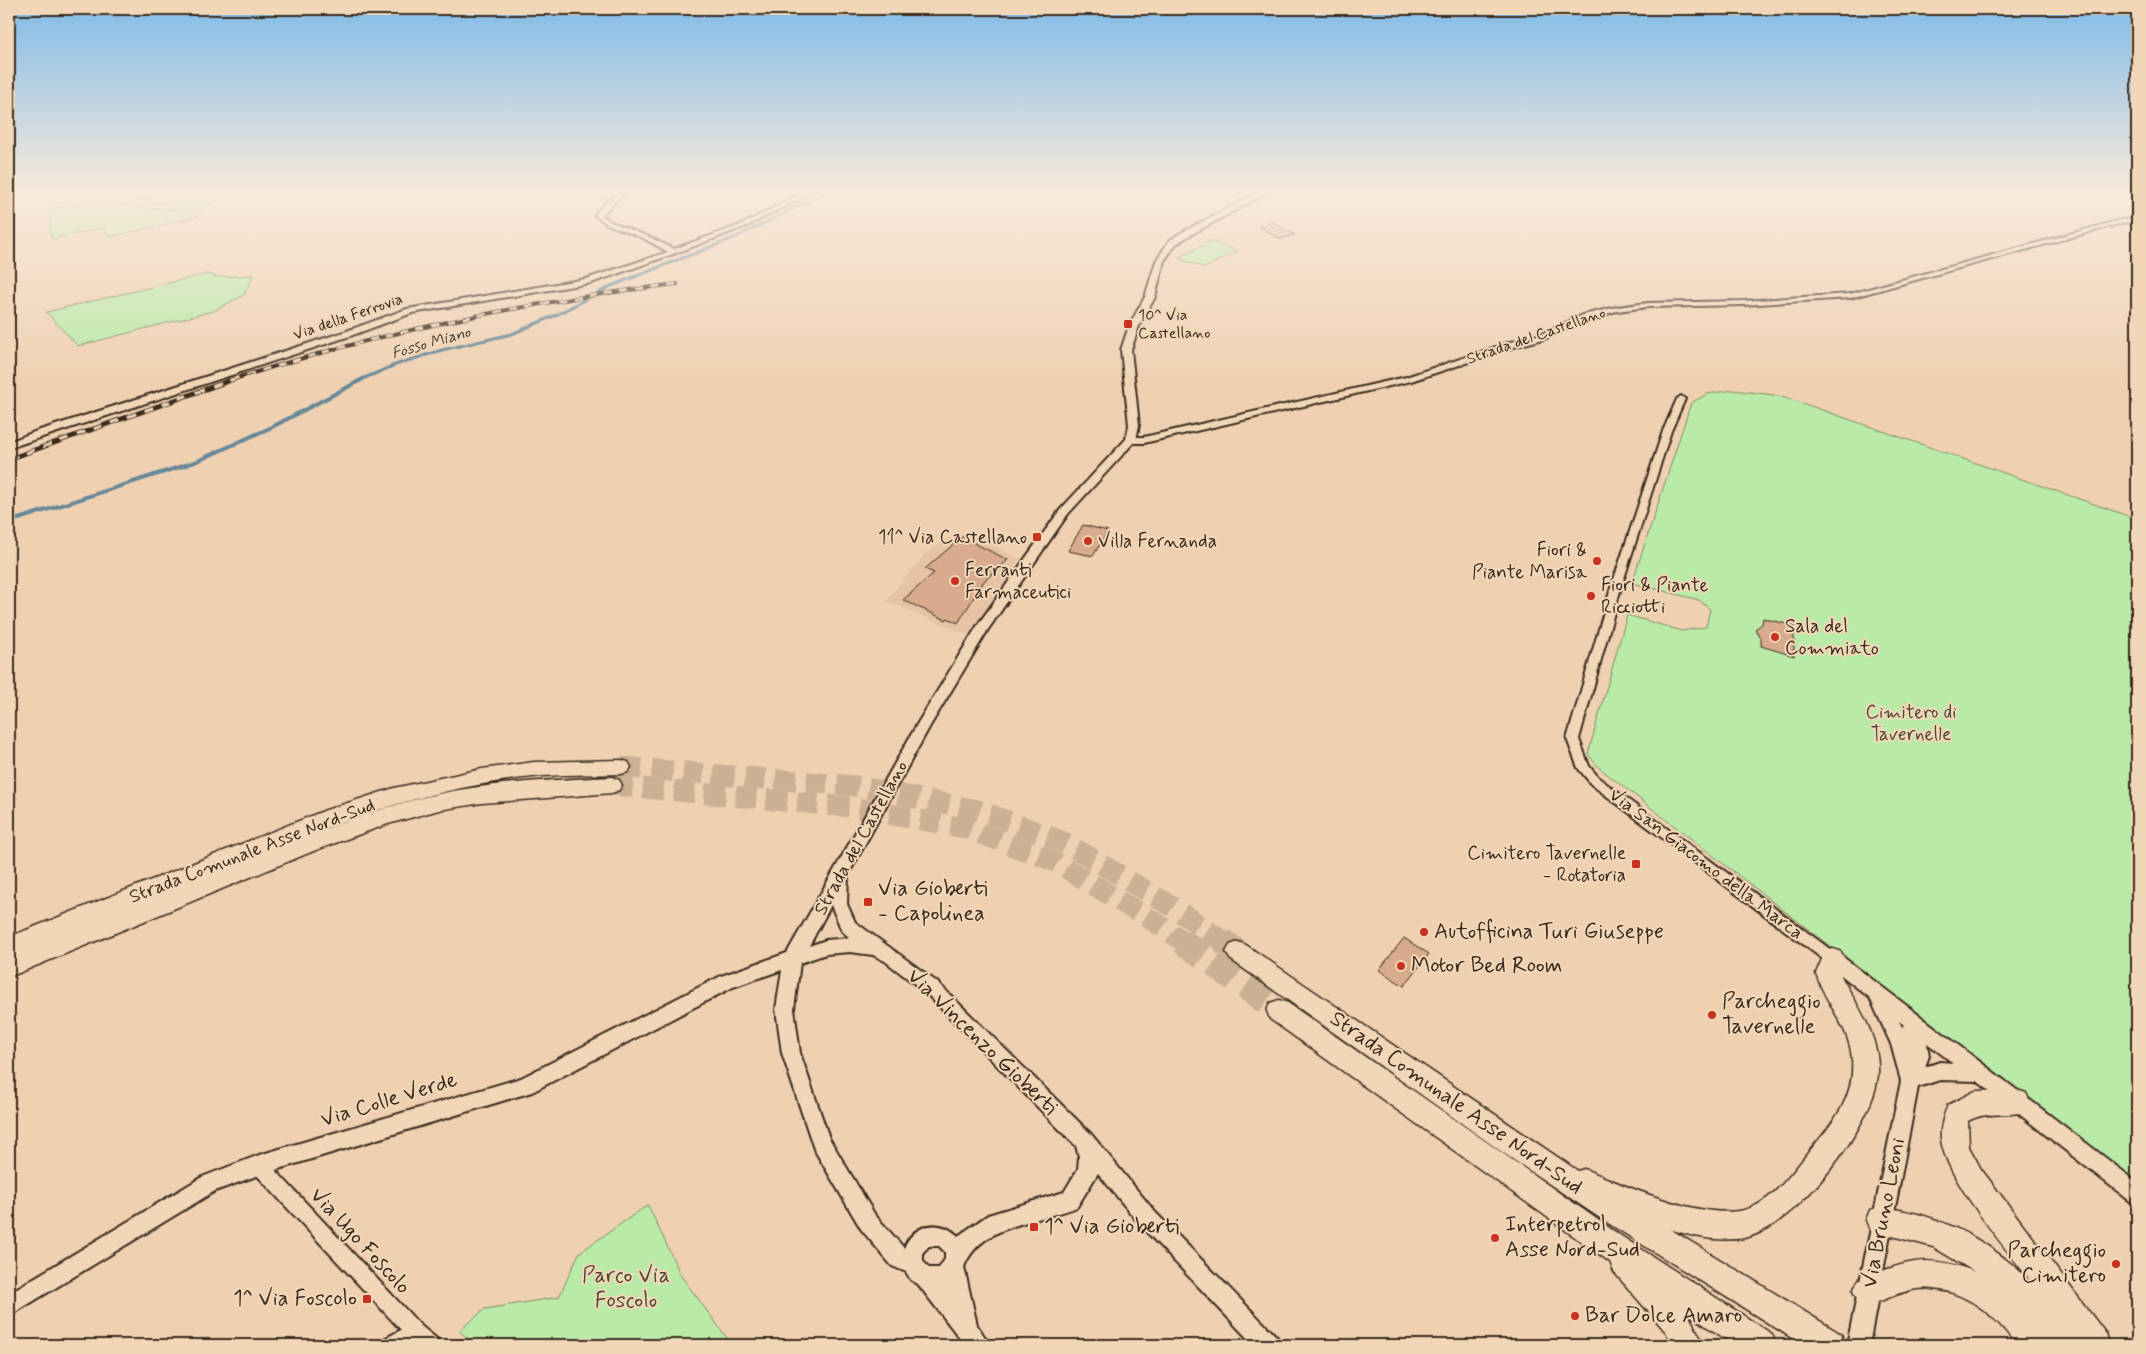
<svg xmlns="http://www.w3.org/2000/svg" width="2146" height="1354" viewBox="0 0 2146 1354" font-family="Mynerve,sans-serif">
<rect width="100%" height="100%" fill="#efd1b2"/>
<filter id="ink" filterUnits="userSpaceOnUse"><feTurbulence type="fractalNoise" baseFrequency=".02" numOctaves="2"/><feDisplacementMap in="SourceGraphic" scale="10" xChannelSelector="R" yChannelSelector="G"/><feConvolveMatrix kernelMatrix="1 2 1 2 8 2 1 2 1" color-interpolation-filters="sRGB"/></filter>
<g filter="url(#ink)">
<!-- built -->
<polygon fill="#e5c3a4" points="969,533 1019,559 971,636 886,601 927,552 952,536"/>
<!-- green -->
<g fill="#baeaa8" stroke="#7a8a63">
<path d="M173,191H221L222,196C218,199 213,204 208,205C192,211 153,203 136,199Z"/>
<polygon points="118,203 123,206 201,212 199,216 109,237 103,228 52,239 50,231 50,208"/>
<polygon points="1211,241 1237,251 1204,268 1178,258"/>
<polygon points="207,274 218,277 254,275 244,295 213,311 78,346 46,312"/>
<polygon points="1733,390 1774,395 1799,402 2137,519 2137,1183 1598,767 1588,754 1627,615 1682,631 1706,627 1710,609 1699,600 1632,583 1691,403 1707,394"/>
<polygon points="648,1205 681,1276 730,1342 736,1345 476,1345 459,1331 485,1309 559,1297 579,1253"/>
</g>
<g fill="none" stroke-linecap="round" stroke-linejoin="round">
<!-- stream-far1 -->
<polyline stroke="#688897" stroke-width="3" points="360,380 395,365 442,350 512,334 556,315 611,286 734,238 829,191"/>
<!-- stream -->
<polyline stroke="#688897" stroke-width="4" points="9,522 195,462 272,427 363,379"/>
</g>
<!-- building -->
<g fill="#d8ab8e" stroke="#3b2a1e">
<polygon points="1273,222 1295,235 1280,239 1258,226"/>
<polygon points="1083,525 1108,531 1093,556 1068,551"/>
<polygon points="962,537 1008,560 984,581 958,623 947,618 946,620 903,600 934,573 925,569"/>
<polygon points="1763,618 1794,626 1794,656 1761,646 1761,638 1755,629 1762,624"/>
<polygon points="1404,938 1429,954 1404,986 1379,970"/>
</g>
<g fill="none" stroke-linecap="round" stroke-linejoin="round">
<!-- trunk-tunnel-far1 -->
<g stroke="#cbb094" stroke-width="21" stroke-dasharray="21 10" stroke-linecap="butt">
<polyline points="621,767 856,786 977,810 1064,842 1173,907 1224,942"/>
<polyline points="612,785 850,807 965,828 1054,861 1161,926 1184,942"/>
</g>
<!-- trunk-tunnel -->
<g stroke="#cbb094" stroke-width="26" stroke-dasharray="26 13" stroke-linecap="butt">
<polyline points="1182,941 1279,1011"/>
<polyline points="1222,941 1238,952"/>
</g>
<!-- minor casing -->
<g stroke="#3b2a1e" stroke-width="4">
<g id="minor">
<polygon points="619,191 626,191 602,215 611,222 647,236 674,249 743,224 807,191 815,191 747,226 676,253 591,283 412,313 350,336 9,448 9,442 34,432 344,332 407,309 586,279 668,252 643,238 607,224 596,216 595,215 600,208"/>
<polygon points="2137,218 2137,222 2123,223 1850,298 1743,305 1648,307 1617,311 1589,319 1547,338 1517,346 1411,381 1144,443 1131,443 1127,440 1131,437 1144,437 1406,377 1511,342 1541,334 1583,315 1617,307 1648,303 1743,301 1850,294 2121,220"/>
<polygon points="1681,396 1685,399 1671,431 1620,591 1579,739 1589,766 1600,779 1838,955 1840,959 1838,963 1833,965 1828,963 1592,785 1578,768 1567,739 1610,591 1663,431 1677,399"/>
<polygon points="259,1157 265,1159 421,1326 437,1339 440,1345 417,1345 414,1342 408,1345 381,1345 384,1339 401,1330 253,1171 251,1165 253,1159"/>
</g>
</g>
<!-- tertiary casing -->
<g stroke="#3b2a1e" stroke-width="4">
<g id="tertiary">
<path d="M1260,191H1270L1185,238L1175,245L1164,261L1155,297L1139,326L1131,350L1139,425L1136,440L1068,514L989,628L930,726L848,875L847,904L855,922L937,982L1091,1134L1155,1212L1277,1337L1280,1345H1254L1141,1226L1098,1173L1077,1207C1038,1223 981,1223 964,1267L977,1325L990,1345H965L918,1284L911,1280L906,1272L892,1266L861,1229L814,1149L782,1053L776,1009L782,970L733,987L532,1092L259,1175L215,1191L9,1316V1293L202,1177L259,1155L521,1078L721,976L787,953L919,721L979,623L1060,510L1126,439L1129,425L1121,350L1129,326L1145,297L1156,261L1169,241L1179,234ZM831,905L842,931L850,938L826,940L809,946ZM850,952L873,955L885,961L925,992L1076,1146L1079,1157L1078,1169L1064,1192L988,1215L958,1236C939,1217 913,1225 904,1248L875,1215L829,1138L800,1053L794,1009L800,963L826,954ZM929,1246H939L945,1252V1259L939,1268H929L923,1261V1252Z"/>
<path d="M1833,952L1839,954L2137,1182V1204L2130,1201L1977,1081L1940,1080L1918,1087L1869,1345H1847L1901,1081L1891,1044L1870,998L1827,964L1824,959L1827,954ZM1899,1021L1904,1025L1902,1027ZM1927,1043L1953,1063L1940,1062L1925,1067L1929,1056Z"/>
</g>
</g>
<!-- trunk casing -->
<g stroke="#3b2a1e" stroke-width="3">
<g id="trunk">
<path d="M621,760L628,762L631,767L628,772L621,774C592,775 562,774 533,777C454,785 377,807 304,837C348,820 392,804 438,794C495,782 554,780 612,777L619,780L622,785L619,790L612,793L482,803L439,810L388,824L316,850L9,977V937L326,810L394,788L482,769L534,762Z"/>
<path d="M1238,942L1246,945L1578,1171L1584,1169C1625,1185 1713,1227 1755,1206C1779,1194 1796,1167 1813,1147C1835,1121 1855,1096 1852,1060C1850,1026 1825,1004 1816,973L1825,952L1833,949L1841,952L1845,959L1841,976C1858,1007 1880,1037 1878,1074C1875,1124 1795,1228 1744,1238C1720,1242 1693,1237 1670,1229L1841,1334L1845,1345H1803L1600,1218L1502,1152L1230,959L1226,952L1230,945Z"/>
<polygon points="1279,1000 1288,1003 1618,1234 1772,1334 1776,1345 1735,1345 1688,1314 1704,1345 1673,1345 1666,1332 1614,1272 1610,1262 1270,1019 1267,1011 1270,1003"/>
<path d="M2017,1090L2026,1093L2030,1102L2026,1111C2006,1118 1987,1110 1968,1121L1969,1147L1981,1169L2106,1334L2110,1345H2016C1995,1312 1957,1284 1916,1289C1900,1292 1884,1300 1868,1306L1858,1301L1853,1291L1858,1281C1903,1262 1927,1252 1975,1272L1933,1247L1870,1230L1866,1220L1870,1210C1881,1206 1888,1208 1900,1210C1950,1219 1997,1247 2032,1283C2007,1249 1945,1178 1941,1139C1940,1127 1943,1116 1948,1105L1975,1091Z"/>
</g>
</g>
<!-- minor -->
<use href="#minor" fill="#f1d7b8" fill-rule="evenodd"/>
<!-- tertiary -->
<use href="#tertiary" fill="#f1d7b8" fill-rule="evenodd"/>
<!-- trunk -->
<use href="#trunk" fill="#f1d7b8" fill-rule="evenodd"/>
<!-- rail-far1 casing -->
<g stroke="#3b2a1e" stroke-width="4">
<path id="rail-far1" d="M231,380C376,333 525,302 677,284"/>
</g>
<!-- rail casing -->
<g stroke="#3b2a1e" stroke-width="5">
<polyline id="rail" points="9,459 234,379"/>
</g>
<!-- rail-far1 -->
<use href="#rail-far1" stroke="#f1d7b8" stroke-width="2.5" stroke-dasharray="8" stroke-linecap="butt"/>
<!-- rail -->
<use href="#rail" stroke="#f1d7b8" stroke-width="3" stroke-dasharray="9" stroke-linecap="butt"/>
</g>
</g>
<!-- sky -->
<linearGradient id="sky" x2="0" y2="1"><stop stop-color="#81bbe8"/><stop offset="0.5" stop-color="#f8eadc"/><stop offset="1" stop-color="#f8eadc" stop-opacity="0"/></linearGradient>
<rect width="2146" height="380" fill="url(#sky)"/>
<!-- markers -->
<g fill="#c8321e" stroke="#f1d7b8" stroke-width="2">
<rect x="1123" y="319" width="10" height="10" rx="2.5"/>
<rect x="1032" y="532" width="10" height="10" rx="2.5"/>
<circle cx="1088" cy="541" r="5"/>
<circle cx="1597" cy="561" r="5"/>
<circle cx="955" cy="581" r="5"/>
<circle cx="1591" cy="596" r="5"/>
<circle cx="1775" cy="637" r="5"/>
<rect x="1631" y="859" width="10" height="10" rx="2.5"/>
<rect x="863" y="897" width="10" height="10" rx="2.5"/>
<circle cx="1424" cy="932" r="5"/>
<circle cx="1401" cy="966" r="5"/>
<circle cx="1712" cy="1015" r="5"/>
<rect x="1029" y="1222" width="10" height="10" rx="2.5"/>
<circle cx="1495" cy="1238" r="5"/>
<circle cx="2116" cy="1264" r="5"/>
<rect x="362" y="1294" width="10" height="10" rx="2.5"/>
<circle cx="1575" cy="1316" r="5"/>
</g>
<g text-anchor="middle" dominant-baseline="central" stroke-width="4" stroke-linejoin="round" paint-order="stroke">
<!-- far-poi labels -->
<g font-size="16" fill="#3b2a1e" stroke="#f1d7b8" text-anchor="start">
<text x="1138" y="315">10^ Via<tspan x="1138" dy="18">Castellano</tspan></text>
</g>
<!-- far-street labels -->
<g font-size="16" fill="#3b2a1e" stroke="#f1d7b8">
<text transform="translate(348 317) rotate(-19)">Via della Ferrovia</text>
<text transform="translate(1536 336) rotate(-19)">Strada del Castellano</text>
</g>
<!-- far-water labels -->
<g font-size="16" font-style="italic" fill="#46413c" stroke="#f1d7b8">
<text transform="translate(431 343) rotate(-16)">Fosso Miano</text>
</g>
<!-- poi labels -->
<g font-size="19" fill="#3b2a1e" stroke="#f1d7b8" text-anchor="start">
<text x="1027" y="537" text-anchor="end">11^ Via Castellano</text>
<text x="1098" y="541">Villa Fernanda</text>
<text x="1587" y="550" text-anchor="end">Fiori &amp;<tspan x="1587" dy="22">Piante Marisa</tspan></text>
<text x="965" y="570">Ferranti<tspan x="965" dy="22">Farmaceutici</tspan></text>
<text x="1601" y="585">Fiori &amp; Piante<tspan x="1601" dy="22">Ricciotti</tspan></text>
<text x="1785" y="626">Sala del<tspan x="1785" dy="22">Commiato</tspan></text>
<text x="1626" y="853" text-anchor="end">Cimitero Tavernelle<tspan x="1626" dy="22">- Rotatoria</tspan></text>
</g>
<!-- park labels -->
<g font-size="19" fill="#4e4733" stroke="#f1d7b8">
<text x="1911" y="712">Cimitero di<tspan x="1911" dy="22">Tavernelle</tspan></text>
</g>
<!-- street labels -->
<g font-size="19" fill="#3b2a1e" stroke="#f1d7b8">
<text transform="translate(861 838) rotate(-61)">Strada del Castellano</text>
<text transform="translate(252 851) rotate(-21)">Strada Comunale Asse Nord-Sud</text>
<text transform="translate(1706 864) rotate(37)">Via San Giacomo della Marca</text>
</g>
<!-- near-poi labels -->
<g font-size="22" fill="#3b2a1e" stroke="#f1d7b8" text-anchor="start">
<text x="878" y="889">Via Gioberti<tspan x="878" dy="25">- Capolinea</tspan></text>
<text x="1434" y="932">Autofficina Turi Giuseppe</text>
<text x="1411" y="966">Motor Bed Room</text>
<text x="1722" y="1002">Parcheggio<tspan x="1722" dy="25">Tavernelle</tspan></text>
<text x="1505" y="1225">Interpetrol<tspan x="1505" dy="25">Asse Nord-Sud</tspan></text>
<text x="1044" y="1227">1^ Via Gioberti</text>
<text x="2106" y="1251" text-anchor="end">Parcheggio<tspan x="2106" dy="25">Cimitero</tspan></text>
<text x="357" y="1299" text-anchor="end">1^ Via Foscolo</text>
<text x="1585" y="1316">Bar Dolce Amaro</text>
</g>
<!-- near-street labels -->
<g font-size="22" fill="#3b2a1e" stroke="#f1d7b8">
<text transform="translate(982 1042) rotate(44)">Via Vincenzo Gioberti</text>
<text transform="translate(389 1100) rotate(-17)">Via Colle Verde</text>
<text transform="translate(1456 1103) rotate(35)">Strada Comunale Asse Nord-Sud</text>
<text transform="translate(1884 1213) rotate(-79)">Via Bruno Leoni</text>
<text transform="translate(360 1241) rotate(47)">Via Ugo Foscolo</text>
</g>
<!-- near-park labels -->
<g font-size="22" fill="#4e4733" stroke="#f1d7b8">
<text x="626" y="1276">Parco Via<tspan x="626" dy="25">Foscolo</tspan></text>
</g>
</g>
<!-- margin -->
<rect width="2146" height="1354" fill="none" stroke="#f1d7b8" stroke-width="30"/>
<rect x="15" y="15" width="2116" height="1324" fill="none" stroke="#3b2a1e" stroke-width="2" filter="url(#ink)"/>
</svg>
